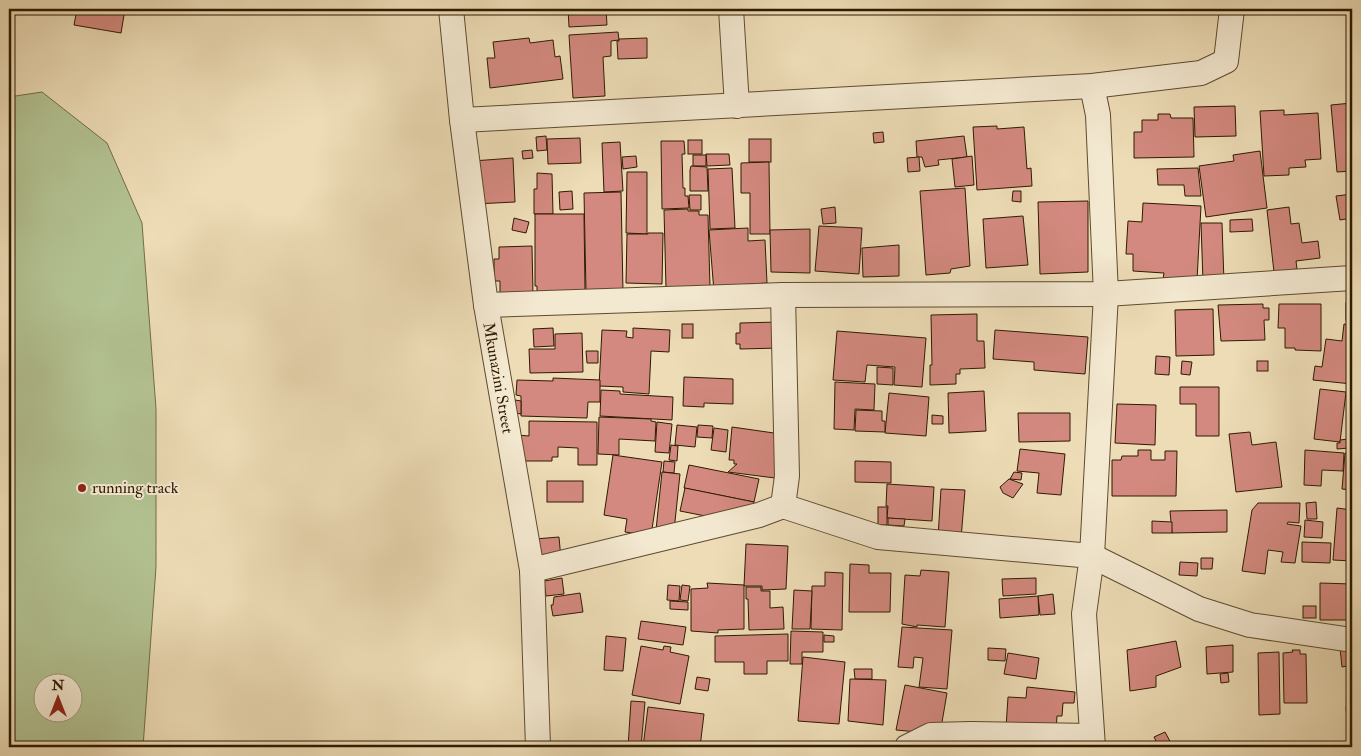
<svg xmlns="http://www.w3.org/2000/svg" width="1361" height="756" viewBox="0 0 1361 756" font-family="'IM FELL Double Pica',serif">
<rect width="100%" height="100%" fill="#eddcb6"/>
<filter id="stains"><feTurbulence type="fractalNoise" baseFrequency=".004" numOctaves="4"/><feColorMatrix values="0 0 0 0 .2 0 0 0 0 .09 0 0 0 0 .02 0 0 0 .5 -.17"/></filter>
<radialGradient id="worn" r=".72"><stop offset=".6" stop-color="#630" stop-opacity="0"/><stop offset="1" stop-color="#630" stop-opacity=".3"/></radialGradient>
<!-- grass -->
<path fill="#b3c292" stroke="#706e49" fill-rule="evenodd" d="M42,92L107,143L142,223L156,409V567L143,747H9V97ZM42,684H72V714H42Z"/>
<!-- building -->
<g fill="#d3897f" stroke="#2e1b00">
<polygon points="77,9 125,9 121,33 74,25"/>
<polygon points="568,9 606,9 607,25 569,27"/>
<polygon points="618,32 619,40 611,41 611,56 603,57 605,96 573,98 569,35"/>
<polygon points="529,38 530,43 553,40 555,57 560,56 563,79 490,88 487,58 495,58 493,42"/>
<polygon points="647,38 647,58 618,59 617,41 619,41 619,39"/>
<polygon points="1352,103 1352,171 1337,172 1331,105"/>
<polygon points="1235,106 1236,136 1195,137 1194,107"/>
<polygon points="1284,110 1284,115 1318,113 1321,159 1305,160 1306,167 1289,168 1289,175 1264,176 1260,111"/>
<polygon points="1158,114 1170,114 1171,118 1193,118 1194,157 1134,158 1134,132 1142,132 1142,120 1158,120"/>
<polygon points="997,126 997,129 1024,127 1027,169 1031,168 1032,186 977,190 973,127"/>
<polygon points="883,132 884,142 874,143 873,133"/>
<polygon points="546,136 547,150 537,151 536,137"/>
<polygon points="964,136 967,157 938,160 939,165 925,167 922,157 917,157 916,141"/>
<polygon points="580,138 581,163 548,164 547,139"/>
<rect x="749" y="139" width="22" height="23"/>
<rect x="688" y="140" width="14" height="14"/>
<polygon points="661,141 684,141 685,154 682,154 683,188 685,188 685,196 688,196 689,208 662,209"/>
<polygon points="620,142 623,191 604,192 602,143"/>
<polygon points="532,150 533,158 523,159 522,151"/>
<polygon points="1260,151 1267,208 1206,217 1199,166 1234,161 1233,155"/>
<polygon points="706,154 729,154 730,165 707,166"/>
<rect x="693" y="155" width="13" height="11"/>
<polygon points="636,156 637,167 623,169 622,157"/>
<polygon points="972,156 974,185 955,187 952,159"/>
<polygon points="919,157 920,171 908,172 907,158"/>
<polygon points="513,158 515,202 475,204 473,161"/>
<polygon points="769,162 770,234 750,234 750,193 741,193 741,163"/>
<polygon points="691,166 707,167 708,191 690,191 690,170"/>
<polygon points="732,168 735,228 710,229 708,169"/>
<polygon points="1198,168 1201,196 1185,196 1184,185 1158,185 1157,169"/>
<polygon points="627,172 647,172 647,234 626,233"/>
<polygon points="537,173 552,174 553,214 534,214 534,189 537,189"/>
<polygon points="965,188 970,266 951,269 950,273 926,275 920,191"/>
<polygon points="572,191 573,209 560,210 559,192"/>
<polygon points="1013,191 1021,191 1021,202 1012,201"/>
<polygon points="621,192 623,292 586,292 584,193"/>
<polygon points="1352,194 1352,218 1340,220 1336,196"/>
<polygon points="689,195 701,195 701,210 690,210"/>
<polygon points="1088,201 1088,272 1040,274 1038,202"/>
<polygon points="1143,203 1201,206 1197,280 1163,279 1164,273 1133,271 1133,254 1126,254 1128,221 1142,222"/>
<polygon points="835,207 836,223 823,224 821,209"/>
<polygon points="1289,207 1291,224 1299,223 1302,243 1318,241 1320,258 1296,261 1297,269 1274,272 1267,210"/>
<polygon points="688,209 688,211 699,211 699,215 708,215 710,287 666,288 664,210"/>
<polygon points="535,214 584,214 585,292 537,299 537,286 535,286"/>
<polygon points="1023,216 1028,265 986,268 983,219"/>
<polygon points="514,218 529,222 526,233 512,230"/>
<polygon points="1252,219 1253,231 1230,232 1230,220"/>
<polygon points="1201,223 1222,223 1224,282 1203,282"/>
<polygon points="819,226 862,228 859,274 815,271"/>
<polygon points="748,228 748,241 765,240 767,283 735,285 714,292 709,230"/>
<polygon points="810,229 810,273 771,272 770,230"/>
<polygon points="648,233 663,233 662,284 626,283 627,234 648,234"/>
<polygon points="899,245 899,276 863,277 862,248"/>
<polygon points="532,246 533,294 500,294 500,281 494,281 494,259 499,259 499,247"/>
<rect x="1346" y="303" width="6" height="17"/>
<polygon points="1263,304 1263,308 1269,308 1269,320 1264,320 1265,340 1221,341 1218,305"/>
<polygon points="1279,304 1321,304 1321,351 1295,350 1295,348 1285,348 1285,328 1278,328"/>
<polygon points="1213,309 1214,355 1176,356 1175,310"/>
<polygon points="977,314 977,341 984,341 985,368 960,369 960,374 956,374 956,384 930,385 930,365 932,365 931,315"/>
<polygon points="779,322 780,348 740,349 740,344 736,344 736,333 740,333 740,323"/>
<rect x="682" y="324" width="11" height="14"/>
<polygon points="1344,324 1352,325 1352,384 1313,380 1315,366 1322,367 1326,339 1342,341"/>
<polygon points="553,328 554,346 534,347 533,329"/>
<polygon points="633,328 670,330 669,352 651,351 649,394 623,392 623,387 599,386 602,330 627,331 626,337 633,338"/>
<polygon points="995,330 1088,337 1085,374 1034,370 1034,362 993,359"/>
<polygon points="837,331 926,338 922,387 894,385 895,367 867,365 865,382 833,380"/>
<polygon points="582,333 583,372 530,373 529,349 555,349 555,334"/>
<polygon points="586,351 598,351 598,363 587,363"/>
<polygon points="1156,356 1170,357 1169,375 1155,374"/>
<polygon points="1182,361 1192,362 1190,375 1181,374"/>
<rect x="1257" y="361" width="11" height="10"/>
<polygon points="877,367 893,368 893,385 877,384"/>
<polygon points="684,377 733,379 733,404 704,403 704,407 683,406"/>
<polygon points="553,378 600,380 600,402 588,402 587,418 521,416 521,396 516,395 517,380 553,381"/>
<polygon points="835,382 875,384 874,410 855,409 854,430 834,429"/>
<polygon points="1180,387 1219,387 1219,436 1196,436 1196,404 1180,404"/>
<polygon points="1320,389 1346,392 1340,442 1314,439"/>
<polygon points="601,390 620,391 620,394 673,397 672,420 600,416"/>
<polygon points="984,391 986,431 949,433 948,393"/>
<polygon points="889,393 929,397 926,436 885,433"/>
<polygon points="515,400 521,401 521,414 515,413"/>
<polygon points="1117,404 1156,405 1155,445 1115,443"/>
<polygon points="856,410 882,411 882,421 885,421 885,432 855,431"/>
<polygon points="1018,413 1070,413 1070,441 1019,442"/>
<polygon points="932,415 943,416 943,424 932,424"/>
<polygon points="599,417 651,419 651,421 656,422 655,441 619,439 619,455 598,454"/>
<polygon points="529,421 597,422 597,465 578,465 578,448 558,447 558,457 552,457 552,461 520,461 517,435 529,436"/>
<polygon points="657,422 672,424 669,453 655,452"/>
<polygon points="677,425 697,427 695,447 675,445"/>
<polygon points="698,425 713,426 712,438 697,437"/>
<polygon points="732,427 781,434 775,478 728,472 737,464 734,464 734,460 729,460"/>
<polygon points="714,428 728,430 726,452 711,450"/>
<polygon points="1250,432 1252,445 1276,442 1282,487 1236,492 1229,434"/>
<polygon points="1348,439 1349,448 1337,449 1337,443 1340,443 1340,440"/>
<polygon points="671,445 678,446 677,461 669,460"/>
<polygon points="1020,449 1065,454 1061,495 1037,493 1039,473 1017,471"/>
<polygon points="1138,450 1151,450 1151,460 1165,460 1165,451 1177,451 1176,496 1112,496 1112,460 1121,460 1122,456 1138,456"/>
<polygon points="1305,450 1344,453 1343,471 1322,470 1321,486 1304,485"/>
<polygon points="1345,453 1352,453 1352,490 1342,489"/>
<polygon points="613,455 662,462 651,536 625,532 627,519 604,515"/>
<polygon points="664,461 675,462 674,473 663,472"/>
<polygon points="855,461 891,462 891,483 855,482"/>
<polygon points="689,465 759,479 754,502 684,488"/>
<polygon points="662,472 680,474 674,531 656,530"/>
<polygon points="1014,472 1022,473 1021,480 1010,479"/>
<polygon points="1009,479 1023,484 1013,498 1003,493 1000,487"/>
<rect x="547" y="481" width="36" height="21"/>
<polygon points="887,484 934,487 932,521 887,518 888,506 886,506"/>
<polygon points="685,488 754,502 752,510 741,523 680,511"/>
<polygon points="941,489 965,490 961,539 938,537"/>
<polygon points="1316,502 1317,519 1307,519 1306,503"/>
<polygon points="1258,503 1300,503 1299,523 1288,522 1287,524 1301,526 1295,563 1281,562 1283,552 1268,550 1265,574 1242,571 1252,510"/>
<rect x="878" y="507" width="9" height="18"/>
<polygon points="1337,508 1352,510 1352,561 1333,560"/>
<polygon points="1227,510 1227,532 1172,533 1170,511"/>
<polygon points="888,518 905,519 904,526 888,525"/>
<polygon points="1305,520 1323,522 1322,538 1304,537"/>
<polygon points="1152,521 1172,522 1172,533 1152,533"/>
<polygon points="559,537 561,559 525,562 523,540"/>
<polygon points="1302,542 1331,543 1330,563 1302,562"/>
<polygon points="746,544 788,546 786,589 762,590 762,586 744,586"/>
<polygon points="1201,558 1213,558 1212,569 1201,569"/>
<polygon points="1180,562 1198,563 1197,576 1179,575"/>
<polygon points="850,564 869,565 869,573 891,573 890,612 849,612"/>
<polygon points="921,570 949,572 945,627 917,625 917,627 902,624 905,575 920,576"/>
<polygon points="825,572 843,573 842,630 811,629 812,586 825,586"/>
<polygon points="562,578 564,594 546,596 544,581"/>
<polygon points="1036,578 1036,594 1003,596 1002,579"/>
<polygon points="707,583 744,585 744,629 718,630 718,633 691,631 691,589 708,588"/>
<polygon points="1320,583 1352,584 1352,620 1320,620"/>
<polygon points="668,585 680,586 679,601 667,600"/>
<polygon points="682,585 690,586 688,601 680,600"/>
<polygon points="746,587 761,587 761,591 770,591 770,608 783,607 784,629 749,630 748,599 746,599"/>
<polygon points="794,590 812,591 810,629 792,629"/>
<polygon points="580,593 583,612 553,616 551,605 553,605 554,597"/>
<polygon points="1053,594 1055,614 1040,615 1038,596"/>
<polygon points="1038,596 1039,615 1000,618 999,599"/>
<polygon points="670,601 688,602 688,610 670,609"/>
<rect x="1303" y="606" width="13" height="12"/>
<polygon points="641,621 686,627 683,645 638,639"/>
<polygon points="902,627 952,630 947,689 919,687 923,658 914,657 913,668 898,667"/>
<polygon points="791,631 823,632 823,652 802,652 802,664 790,664"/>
<polygon points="788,634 788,661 767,661 767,674 744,674 744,662 715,662 715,636"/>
<polygon points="824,635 834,636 834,642 824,642"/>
<polygon points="606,636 626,638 623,671 604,670"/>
<polygon points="1176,641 1181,667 1156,676 1156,687 1130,691 1127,650"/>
<polygon points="1233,645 1233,672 1207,674 1206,647"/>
<polygon points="641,646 663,650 664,646 671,647 670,652 689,656 680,704 632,695"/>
<polygon points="1351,647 1352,665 1342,667 1340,648"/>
<polygon points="988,648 1006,649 1005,661 988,660"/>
<polygon points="1292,650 1300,650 1300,654 1306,654 1307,703 1284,703 1283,653 1293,652"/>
<polygon points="1279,652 1280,714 1259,715 1258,653"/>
<polygon points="1008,653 1039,658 1036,679 1004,674"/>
<polygon points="803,657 845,662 839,724 798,721"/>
<polygon points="854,669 872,669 872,679 855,679"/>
<polygon points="1228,673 1229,682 1221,683 1220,674"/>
<polygon points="697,677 710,679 708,691 695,689"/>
<polygon points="850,679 886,680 883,725 848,721"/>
<polygon points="905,685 947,693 940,734 896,730"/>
<polygon points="1027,687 1075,692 1074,703 1063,703 1062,716 1057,716 1056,732 1006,728 1008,697 1026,698"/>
<polygon points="631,701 645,702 641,747 628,747"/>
<polygon points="648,707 704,714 700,747 643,747"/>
<polygon points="1346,707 1352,707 1352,747 1350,747"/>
<polygon points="1165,732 1172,745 1166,747 1159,747 1154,737"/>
<rect x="1129" y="742" width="23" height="5"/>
</g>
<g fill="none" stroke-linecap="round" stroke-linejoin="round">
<!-- street casing -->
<g stroke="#5e4b2e" stroke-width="26">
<g id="street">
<polyline points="451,9 462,120 486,305 532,570 538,747"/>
<polyline points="731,9 737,106"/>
<polyline points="1092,86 1098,115 1106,294 1092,556 1084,614 1093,747"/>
<polyline points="462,120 1092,86 1201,73 1226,61 1232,9"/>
<polyline points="486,305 783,295 1106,294 1352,278"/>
<polyline points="783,506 878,537 1092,556 1199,609 1250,625 1352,640"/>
<polyline points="532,570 759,515 783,506 787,476 783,295"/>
<polyline points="907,747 931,735 971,734 1092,736"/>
</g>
</g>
<!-- street -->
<use href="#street" stroke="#f3e8d0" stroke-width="24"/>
</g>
<!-- markers -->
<circle fill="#8f2418" stroke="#f3e8d0" stroke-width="2" cx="82" cy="488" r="5"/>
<g text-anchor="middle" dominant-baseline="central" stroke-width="4" stroke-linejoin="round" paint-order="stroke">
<!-- street labels -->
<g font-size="16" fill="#2e1b00" stroke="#f3e8d0">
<text transform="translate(498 378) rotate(80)">Mkunazini Street</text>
</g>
<!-- poi labels -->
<g font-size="16" fill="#2e1b00" stroke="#f3e8d0" text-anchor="start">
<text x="92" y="488">running track</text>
</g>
</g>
<!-- margin -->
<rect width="1361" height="756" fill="none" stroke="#eddcb6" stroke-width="30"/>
<rect x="10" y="10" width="1341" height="736" fill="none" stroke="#2e1b00" stroke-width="2.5"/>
<rect x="15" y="15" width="1331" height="726" fill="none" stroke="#2e1b00"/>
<!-- north arrow -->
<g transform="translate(58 698)"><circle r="24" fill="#f3e8d0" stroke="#a4967d"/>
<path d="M0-4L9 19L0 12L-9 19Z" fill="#8f2418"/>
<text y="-8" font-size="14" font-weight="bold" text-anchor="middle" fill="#2e1b00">N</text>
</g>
<rect width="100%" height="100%" filter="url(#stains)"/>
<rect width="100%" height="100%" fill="url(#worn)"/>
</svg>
